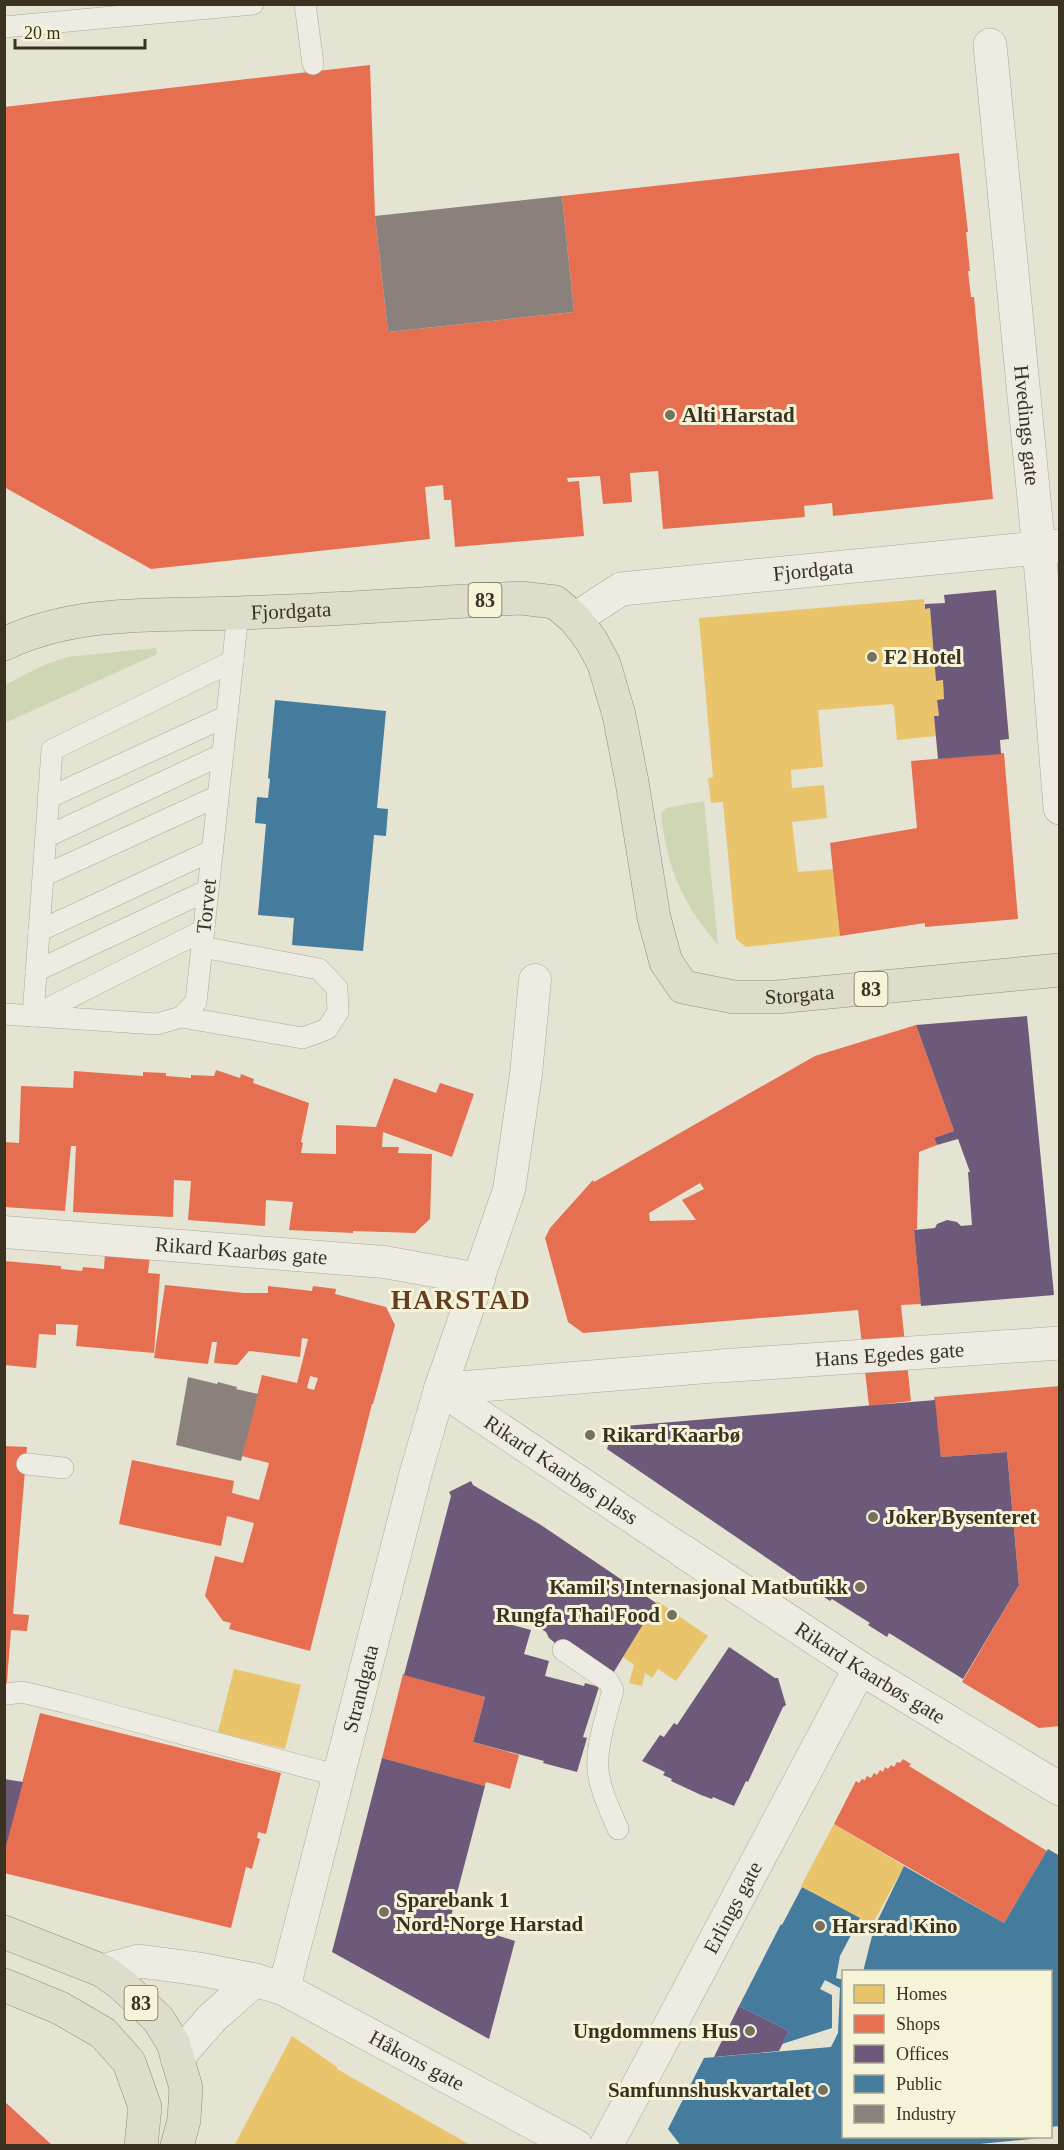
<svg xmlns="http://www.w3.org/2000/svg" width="1064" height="2150" viewBox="0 0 1064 2150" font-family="Georgia,serif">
<rect width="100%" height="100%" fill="#e5e3d1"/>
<!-- green -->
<g fill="#ced6b4">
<polygon points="156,648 157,654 5,723 5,685 42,666 67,657"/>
<path d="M704,801L718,945C683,905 666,866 661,813L666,808Z"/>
</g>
<!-- homes -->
<g fill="#e9c46a">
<polygon points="924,599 925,609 930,608 936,681 943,680 944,699 937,700 939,716 934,716 936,736 897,740 894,707 892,704 818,710 823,767 791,770 792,788 824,785 827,818 792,822 798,872 834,869 840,936 746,947 736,939 723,802 711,803 708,778 713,777 699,618"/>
<polygon points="657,1601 708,1636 676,1681 658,1669 652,1678 645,1673 642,1686 629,1683 634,1665 623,1657"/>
<polygon points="234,1669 301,1685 285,1749 218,1732"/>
<polygon points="834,1824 904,1866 872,1925 801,1886"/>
<polygon points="292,2036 337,2067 337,2069 472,2146 234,2146"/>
</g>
<!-- shops -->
<g fill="#e76f51" fill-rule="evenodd">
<polygon points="370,65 375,216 388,332 574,312 562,196 959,153 968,232 966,232 970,271 968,271 971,297 974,297 993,499 833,516 832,503 804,506 805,517 663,529 658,471 630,473 632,502 603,504 600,476 567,478 568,482 579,481 584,536 455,547 451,500 444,500 443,485 425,487 430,539 151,569 4,487 4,107"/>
<polygon points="1004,753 1018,919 925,927 925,923 840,936 830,843 917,828 911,761"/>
<path d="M916,1025L954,1131L934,1138L937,1145L919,1152L917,1229L914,1230L921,1304L901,1305L911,1401L869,1406L858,1310L583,1333L568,1322L545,1238L550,1228L593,1180L594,1182L815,1056ZM700,1183L704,1189L682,1200L696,1220L650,1221L649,1213Z"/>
<polygon points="216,1070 240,1078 241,1074 254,1079 253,1083 309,1103 301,1142 303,1143 301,1153 336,1154 336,1125 376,1127 394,1078 436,1093 440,1083 474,1094 452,1157 383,1132 382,1147 399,1147 398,1153 432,1154 430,1219 415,1233 353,1231 353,1233 289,1230 293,1202 266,1200 265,1226 188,1220 191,1181 174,1180 173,1217 73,1212 76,1146 71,1146 65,1211 4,1207 4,1142 19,1143 21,1086 73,1088 74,1071 143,1076 143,1072 166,1073 166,1076 191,1078 191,1075 214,1076"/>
<polygon points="105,1252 150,1256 148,1273 160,1274 154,1353 76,1346 78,1325 56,1324 56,1335 39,1334 36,1368 4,1365 4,1261 61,1266 61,1269 82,1271 83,1267 104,1269"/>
<path d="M165,1285L244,1293H268V1286L312,1291L313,1286L336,1289L335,1294L386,1307L395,1325L373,1404H372L310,1651L229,1629L231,1623L223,1621L205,1596L215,1556L243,1563L254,1523L227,1516L221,1546L119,1524L132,1460L234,1481L232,1493L259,1500L269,1463L242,1456L262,1375L297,1383L308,1339L302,1338L300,1357L249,1351L237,1365L214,1363L217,1342H212L208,1364L154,1358ZM310,1376L318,1378L314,1390L307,1388Z"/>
<polygon points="1060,1386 1060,1726 1039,1728 962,1682 1019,1585 1007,1452 941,1457 934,1397"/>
<polygon points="4,1446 27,1447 13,1614 29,1615 27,1631 11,1630 6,1694 4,1693"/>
<polygon points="403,1674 485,1697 473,1742 519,1755 510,1789 486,1782 485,1786 382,1758"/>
<polygon points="40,1713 281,1773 266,1834 258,1832 257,1838 260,1839 252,1869 246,1867 231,1928 4,1873 4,1853"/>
<polygon points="903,1759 911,1764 909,1766 1047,1851 1004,1923 834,1824 856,1781 859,1783 862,1779 865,1780 867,1776 871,1778 874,1773 877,1775 880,1770 883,1772 885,1767 888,1769 891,1765 894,1767 897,1762 900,1763"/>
<polygon points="4,2101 53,2146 4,2146"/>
</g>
<!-- offices -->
<g fill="#6d597a">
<polygon points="996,590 1009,739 1000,740 1001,754 938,759 934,716 939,716 937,700 944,699 943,680 936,681 930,608 925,609 925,604 945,603 944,595"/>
<polygon points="1027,1016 1054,1295 921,1306 914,1230 935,1228 937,1224 947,1220 957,1222 961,1226 972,1225 968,1172 970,1172 958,1139 937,1145 934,1138 954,1131 916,1025"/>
<polygon points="935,1400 941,1457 1007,1452 1019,1585 963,1679 889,1633 887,1637 868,1625 870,1623 832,1599 830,1601 607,1449 613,1427"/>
<polygon points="471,1481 473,1485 541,1525 656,1603 612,1675 555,1643 549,1638 546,1632 535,1625 536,1623 517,1610 502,1606 498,1621 531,1630 524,1654 549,1661 545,1676 584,1686 585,1683 599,1687 583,1737 587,1738 577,1772 543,1763 544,1761 473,1742 485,1697 404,1675 451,1496 449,1492"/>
<polygon points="729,1647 775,1678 778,1678 786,1705 783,1707 748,1782 746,1781 734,1806 713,1797 712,1799 701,1795 671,1781 672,1779 663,1775 665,1772 642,1761 660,1735 664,1737 674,1723 677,1725"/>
<polygon points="382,1758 485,1786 450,1920 515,1941 489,2039 332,1952"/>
<polygon points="4,1779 23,1782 5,1850 4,1850"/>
<polygon points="739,2006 789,2031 779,2051 714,2057"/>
</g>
<!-- public -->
<g fill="#457b9d">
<polygon points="275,700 386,711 377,808 388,809 386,836 374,835 363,951 292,945 294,918 258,915 266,824 255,823 257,797 268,798 270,779 268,778"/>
<polygon points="1048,1849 1060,1856 1060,2126 1050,2127 1050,1972 863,1972 874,1928 904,1866 1004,1923"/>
<polygon points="802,1887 860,1918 840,1956 836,1978 844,1980 844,2136 1041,2136 1041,2138 959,2146 681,2146 668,2129 704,2058 831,2047 838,2033 840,1988 825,1980 820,1989 832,1995 832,2028 782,2044 789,2031 739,2006 781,1924 782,1925"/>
</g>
<!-- industry -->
<g fill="#8a817c">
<polygon points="562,196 574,312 388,332 375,216"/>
<polygon points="188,1377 217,1384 218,1382 237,1387 236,1389 258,1394 241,1461 176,1445"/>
</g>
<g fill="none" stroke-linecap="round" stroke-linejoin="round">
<!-- service casing -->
<g stroke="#aba899" stroke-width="22">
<g id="service">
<polyline points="305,4 313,64"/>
<polyline points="4,27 253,4"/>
<polyline points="48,798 227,716"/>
<polyline points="46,837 223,754"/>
<polyline points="43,876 218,796"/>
<polyline points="39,931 213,850"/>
<polyline points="36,971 208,890"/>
<path id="s1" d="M4,1014L157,1024L181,1017L196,1002L238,613"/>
<polyline points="33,1016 52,750 233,661"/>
<polyline points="33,1016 204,930"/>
<polyline points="181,1017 303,1038 327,1029 338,1012 337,988 319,969 202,947"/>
<polyline points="27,1464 63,1468"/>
<path d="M563,1650L608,1681L613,1690C607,1713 596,1746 598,1770C600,1790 610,1810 618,1829"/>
<polyline points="7,1694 22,1692 68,1703 339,1776"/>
</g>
</g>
<!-- pedestrian casing -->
<g stroke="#aba899" stroke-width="33">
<g id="pedestrian">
<path id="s2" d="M535,980L526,1074L509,1190L440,1389L684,1552"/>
<path id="s3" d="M4,1232L384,1262L479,1279"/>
<path id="s4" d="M284,1989L416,1472L440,1389L719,1366"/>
</g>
</g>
<!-- minor casing -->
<g stroke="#aba899" stroke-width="34">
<g id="minor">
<path id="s5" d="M990,45L1043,592L1060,808"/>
<path id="s6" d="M575,619L621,589L1058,546"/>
<path id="s7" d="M719,1366L1060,1343"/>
<path id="s8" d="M684,1552L860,1668L1060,1789"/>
<path id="s9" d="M103,1971L139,1961L199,1969L255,1980L284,1989L576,2146"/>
<polyline points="177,2058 212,2018 255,1980"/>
<path id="s10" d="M606,2146L860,1668"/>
</g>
</g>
<!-- trunk casing -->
<g stroke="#908d80" stroke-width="34">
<g id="trunk">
<path id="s11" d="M4,644C78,609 159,616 238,613C333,610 427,603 521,598L555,602L575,619L591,640L604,664L619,715L632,782L654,918L666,962L683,987L734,997H777L1060,970"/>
<polyline points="4,1932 103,1971 121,1984 158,2019 173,2043 186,2088 184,2120 177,2146"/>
<polyline points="4,1985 60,2008 103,2033 129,2062 145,2107 141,2146"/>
</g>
</g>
<!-- service -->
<use href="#service" stroke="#eeece2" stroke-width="21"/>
<!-- pedestrian -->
<use href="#pedestrian" stroke="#eeece2" stroke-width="32"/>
<!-- minor -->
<use href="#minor" stroke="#eeece2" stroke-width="33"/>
<!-- trunk -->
<use href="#trunk" stroke="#dedccb" stroke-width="33"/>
</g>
<!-- markers -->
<g fill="#76705f" stroke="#f5f3d8" stroke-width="2">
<circle cx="670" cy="415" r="6"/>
<circle cx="872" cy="657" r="6"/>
<circle cx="590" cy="1435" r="6"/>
<circle cx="873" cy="1517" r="6"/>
<circle cx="860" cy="1587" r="6"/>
<circle cx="672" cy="1615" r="6"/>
<circle cx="384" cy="1912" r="6"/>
<circle cx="820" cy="1926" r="6"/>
<circle cx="750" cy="2031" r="6"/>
<circle cx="823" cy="2090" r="6"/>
</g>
<g text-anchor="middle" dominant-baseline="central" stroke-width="6" stroke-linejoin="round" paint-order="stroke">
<!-- shield labels -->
<g fill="#f5f3d8" stroke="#726c58" stroke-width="1.5">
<rect x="468.5" y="583" width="33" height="34" rx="4.5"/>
<rect x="854.5" y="972" width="33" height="34" rx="4.5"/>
<rect x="124.5" y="1986" width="33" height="34" rx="4.5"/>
</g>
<g font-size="20" font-weight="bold" fill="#3a3221">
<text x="485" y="600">83</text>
<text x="871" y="989">83</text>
<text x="141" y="2003">83</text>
</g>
<!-- poi labels -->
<g font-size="21" font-weight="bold" fill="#3a3221" stroke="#f5f3d8" text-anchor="start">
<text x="682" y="415">Alti Harstad</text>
<text x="884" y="657">F2 Hotel</text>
<text x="602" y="1435">Rikard Kaarbø</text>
<text x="885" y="1517">Joker Bysenteret</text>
<text x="848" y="1587" text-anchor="end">Kamil's Internasjonal Matbutikk</text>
<text x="660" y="1615" text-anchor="end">Rungfa Thai Food</text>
<text x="396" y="1900">Sparebank 1<tspan x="396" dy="24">Nord-Norge Harstad</tspan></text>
<text x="832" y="1926">Harsrad Kino</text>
<text x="738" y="2031" text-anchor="end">Ungdommens Hus</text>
<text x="811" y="2090" text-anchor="end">Samfunnshuskvartalet</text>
</g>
<!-- street labels -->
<g font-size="21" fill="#3a3221" stroke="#f5f3d8">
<text stroke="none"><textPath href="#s5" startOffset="382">Hvedings gate</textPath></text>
<text stroke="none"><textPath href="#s6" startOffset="248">Fjordgata</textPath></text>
<text stroke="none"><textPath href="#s11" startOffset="291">Fjordgata</textPath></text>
<text stroke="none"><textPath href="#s1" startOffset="296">Torvet</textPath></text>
<text stroke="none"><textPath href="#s11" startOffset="1088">Storgata</textPath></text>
<text stroke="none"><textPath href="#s3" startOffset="238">Rikard Kaarbøs gate</textPath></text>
<text stroke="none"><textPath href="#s7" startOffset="171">Hans Egedes gate</textPath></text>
<text stroke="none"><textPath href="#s2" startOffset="568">Rikard Kaarbøs plass</textPath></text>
<text stroke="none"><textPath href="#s8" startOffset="222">Rikard Kaarbøs gate</textPath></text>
<text stroke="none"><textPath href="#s4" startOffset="310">Strandgata</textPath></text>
<text stroke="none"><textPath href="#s10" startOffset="270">Erlings gate</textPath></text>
<text stroke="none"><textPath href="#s9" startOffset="336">Håkons gate</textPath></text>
</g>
<!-- district labels -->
<g font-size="27" font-weight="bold" letter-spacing="1.5" fill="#653e22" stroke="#f5f3d8">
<text x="461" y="1300">HARSTAD</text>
</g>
</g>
<!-- border -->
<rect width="1064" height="2150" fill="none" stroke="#3a3221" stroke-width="12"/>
<!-- legend -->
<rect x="842" y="1970" width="210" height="168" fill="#f5f3d8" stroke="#aaa68f" stroke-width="1.5"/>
<rect x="854" y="1985" width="30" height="18" fill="#e9c46a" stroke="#aaa68f" stroke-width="1.5"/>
<text x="896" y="2000" font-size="18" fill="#3a3221">Homes</text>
<rect x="854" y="2015" width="30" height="18" fill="#e76f51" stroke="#aaa68f" stroke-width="1.5"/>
<text x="896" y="2030" font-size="18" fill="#3a3221">Shops</text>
<rect x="854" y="2045" width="30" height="18" fill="#6d597a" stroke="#aaa68f" stroke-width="1.5"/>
<text x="896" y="2060" font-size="18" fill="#3a3221">Offices</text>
<rect x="854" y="2075" width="30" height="18" fill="#457b9d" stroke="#aaa68f" stroke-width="1.5"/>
<text x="896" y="2090" font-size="18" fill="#3a3221">Public</text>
<rect x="854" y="2105" width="30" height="18" fill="#8a817c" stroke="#aaa68f" stroke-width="1.5"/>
<text x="896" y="2120" font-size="18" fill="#3a3221">Industry</text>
<!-- scale -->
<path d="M15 39v9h130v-9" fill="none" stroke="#3a3221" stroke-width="3"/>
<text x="24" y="39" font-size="18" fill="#3a3221" stroke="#f5f3d8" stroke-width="4.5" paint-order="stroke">20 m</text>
</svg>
